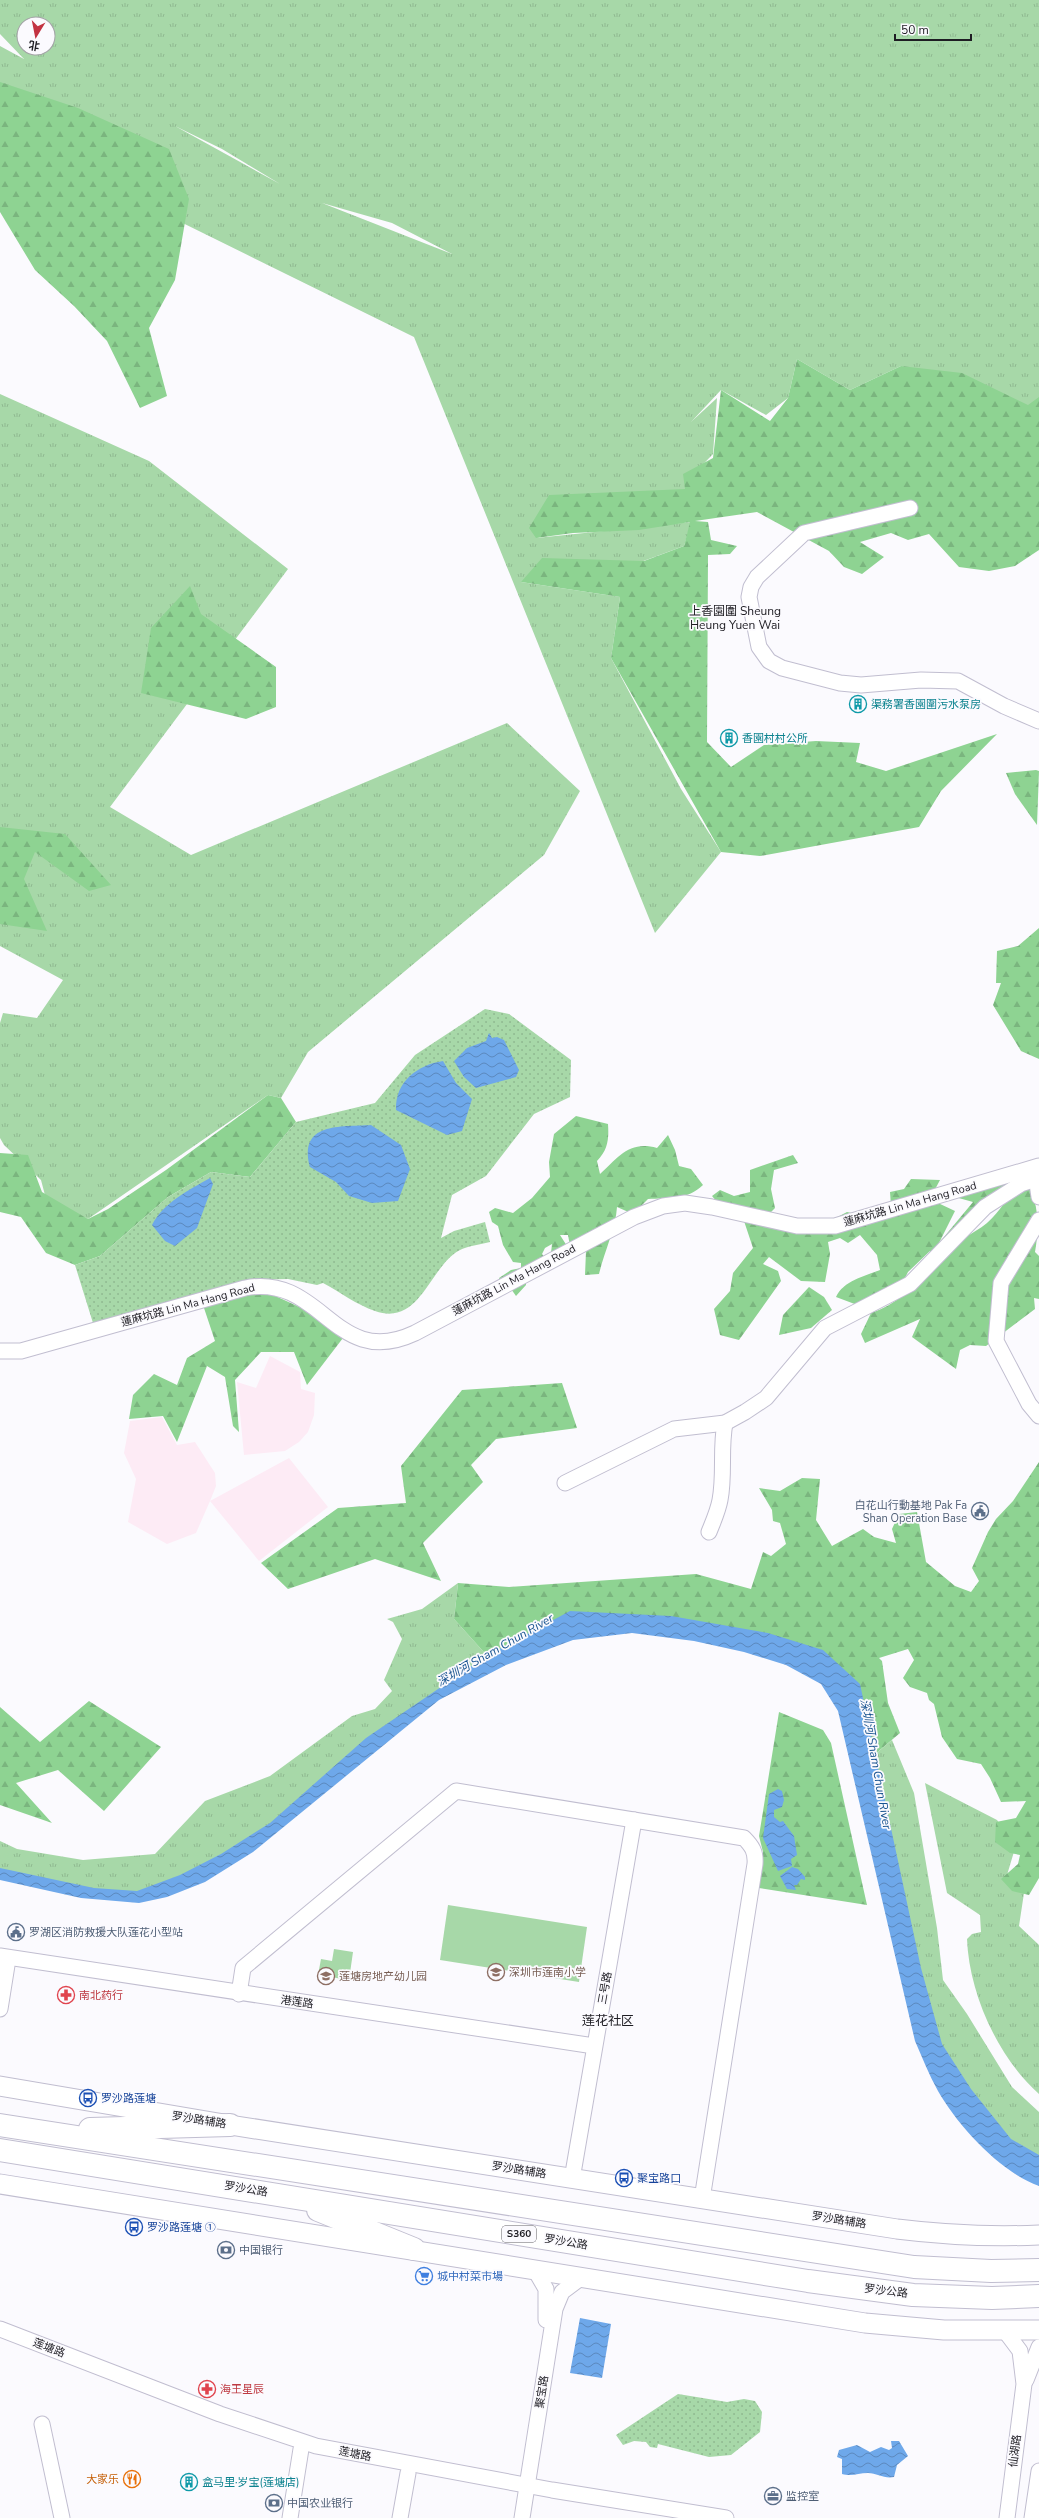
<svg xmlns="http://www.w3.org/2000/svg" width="1039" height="2518" viewBox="0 0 1039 2518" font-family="'Nunito Sans','Noto Sans SC',sans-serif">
<defs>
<pattern id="grass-tufts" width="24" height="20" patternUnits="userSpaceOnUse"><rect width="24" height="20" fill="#a7d8a8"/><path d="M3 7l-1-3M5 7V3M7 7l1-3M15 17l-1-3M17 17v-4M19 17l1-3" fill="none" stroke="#8fb990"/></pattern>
<pattern id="forest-firs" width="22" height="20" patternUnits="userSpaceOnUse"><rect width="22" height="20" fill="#8ed392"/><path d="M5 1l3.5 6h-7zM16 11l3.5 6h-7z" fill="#7ab57e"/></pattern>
<pattern id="park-dots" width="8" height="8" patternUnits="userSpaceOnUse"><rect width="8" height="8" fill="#a7d8a8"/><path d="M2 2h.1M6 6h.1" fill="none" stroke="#8fb990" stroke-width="1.8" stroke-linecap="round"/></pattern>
<pattern id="water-waves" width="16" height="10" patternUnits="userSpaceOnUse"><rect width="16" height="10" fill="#6ea8ea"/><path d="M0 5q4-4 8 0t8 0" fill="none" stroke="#5a88bd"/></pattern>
</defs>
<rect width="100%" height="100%" fill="#fbfafe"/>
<!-- industrial -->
<g fill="#fdebf5">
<polygon points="270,1356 300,1372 301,1389 315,1393 314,1415 308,1432 299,1442 285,1451 244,1455 237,1382 256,1388"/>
<polygon points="162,1417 177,1445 195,1442 215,1473 216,1486 210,1501 289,1458 328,1507 259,1561 210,1501 196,1533 167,1544 128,1522 136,1479 124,1453 130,1421"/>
</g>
<!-- grass -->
<g fill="url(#grass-tufts)" fill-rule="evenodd">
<path d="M0,0H1039V417L901,366L850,390L797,359L788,398L766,415L721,390L691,422L717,398L713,454L685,483L686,490L536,538L691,522L684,546L638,563L521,582L620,597L611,658L681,789L721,852L655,933L414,337L0,133V46L24,59L0,34ZM24,24H48V48H24ZM175,126L222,149L280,184ZM322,203L392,223L452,254Z"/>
<polygon points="0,394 149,461 288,569 110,807 191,855 507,723 580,791 544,855 308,1052 281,1098 268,1095 88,1219 46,1199 41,1180 4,1145 0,1138 0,1023 3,1013 37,1018 63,980 0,946"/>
<polygon points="458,1583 454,1619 491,1660 394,1724 244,1853 129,1897 0,1875 0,1841 17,1849 83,1860 155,1854 205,1801 270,1776 352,1716 375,1709 392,1691 384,1680 402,1639 393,1622 387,1619 422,1609"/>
<polygon points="892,1740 914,1793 937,1928 943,1980 967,2014 1012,2087 1039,2112 1039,2171 931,2050 867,1761"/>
<path d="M925,1783L997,1820L1016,1845L1007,1875L1024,1893L1019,1926L1039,1945V2094C998,2058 969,1993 967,1939L972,1934L981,1932L980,1915L947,1893Z"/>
</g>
<!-- forest -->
<g fill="url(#forest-firs)">
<polygon points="0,82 78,108 169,149 189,199 175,280 149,328 167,396 140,408 107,341 74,306 35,270 0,212"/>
<polygon points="797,359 850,390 901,366 962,373 1028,405 1039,397 1039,550 1015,566 989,571 959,567 929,534 908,540 891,533 860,542 884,557 862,574 844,567 829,551 757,512 695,521 708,522 711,540 737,546 730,554 708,555 707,742 731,767 764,745 816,741 860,743 856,762 886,771 997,734 941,791 919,827 760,856 721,852 611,658 620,597 521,582 542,558 644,561 684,546 690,522 639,530 573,533 536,538 529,528 549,495 685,489 683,474 713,458 721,390 770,421 788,398"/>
<polygon points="190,586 201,614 276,667 276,707 246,719 141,693 151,628"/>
<polygon points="1036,770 1039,771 1037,825 1015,794 1006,773"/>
<polygon points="0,827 65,834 111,885 89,891 35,852 24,879 47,931 0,924"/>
<polygon points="1039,928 1039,1059 1021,1051 993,1005 1001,983 996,983 997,951 1018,946"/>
<polygon points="268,1095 281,1098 296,1122 250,1177 211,1172 168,1197 100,1256 75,1265 46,1253 21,1217 0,1212 0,1153 28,1155 42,1192 88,1219 108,1209 166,1170"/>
<path d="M576,1116L608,1124C609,1139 608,1150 597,1161L600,1174C618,1158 629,1140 657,1148L668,1135L675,1150L679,1166L691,1169L703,1185C688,1200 667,1198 648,1199L633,1214L617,1207C616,1227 604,1253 599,1274L585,1275L586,1251L570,1246L568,1235H560L567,1246L551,1253L552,1244L545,1248L542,1254L550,1265L526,1274V1285L516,1296L509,1286L502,1289L499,1278L511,1270L521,1268V1263L513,1262L503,1245L498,1226L492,1222L489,1212L495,1208L513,1213L532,1198L550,1177L549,1162L554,1134Z"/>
<path d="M793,1155L798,1163L774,1170L771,1189L775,1208L759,1224L784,1215L818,1227L847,1212L866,1216L891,1206L890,1192L904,1189L911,1179L940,1180L932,1195L938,1203L955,1211L939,1243L973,1202L955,1197L1028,1174L929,1259L930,1251L908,1272L897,1294L868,1309L836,1297C843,1281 865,1276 880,1270L877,1255L860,1235L848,1243L840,1238L828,1242L830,1254L825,1282L801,1281L769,1257L763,1264L778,1271L781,1281L739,1340L720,1335L714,1309L730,1291L733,1273L753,1248L742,1215L724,1210L712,1196L720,1190L734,1196L750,1192V1170Z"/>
<path d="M1030,1187C1039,1209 1039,1229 1035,1252L1039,1256V1299L1034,1298L1035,1309L986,1346L970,1345L960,1350L956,1369L912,1337L920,1319L865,1343L861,1334L871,1313C908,1301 935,1264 964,1239C971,1233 980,1229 987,1223C1005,1207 1004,1195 1030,1187Z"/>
<polygon points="809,1287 824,1297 832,1310 811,1328 779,1335 783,1315"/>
<polygon points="245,1294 271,1294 306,1310 343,1338 307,1385 294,1352 261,1352 235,1380 239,1432 233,1426 225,1377 207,1366 177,1442 163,1416 129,1419 133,1395 154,1374 177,1385 187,1358 215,1341 203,1305"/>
<polygon points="562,1383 577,1428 496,1439 471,1465 483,1482 423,1543 441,1581 375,1559 288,1589 261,1563 338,1508 406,1503 401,1466 462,1390"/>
<polygon points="1039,1462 1039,1878 1029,1895 1012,1891 1001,1879 1018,1864 1020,1855 1010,1853 995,1842 996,1822 1016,1818 1026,1801 1001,1802 990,1778 981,1764 957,1759 942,1737 934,1704 929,1700 927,1693 910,1687 903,1678 914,1660 908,1649 879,1658 882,1661 888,1703 900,1733 867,1761 811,1656 568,1621 491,1660 454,1619 458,1583 509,1587 696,1574 751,1589 763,1552 771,1556 786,1544 780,1523 773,1521 772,1510 759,1488 780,1491 802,1478 820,1479 816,1520 832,1546 863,1529 874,1537 896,1543 892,1529 899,1514 917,1512 926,1562 955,1586 971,1592 979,1581 972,1568 988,1532 996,1519 1013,1501"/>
<polygon points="89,1701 161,1747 104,1811 58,1770 16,1783 52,1823 0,1805 0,1707 40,1742"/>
<polygon points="779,1712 823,1730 831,1743 867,1905 759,1888 763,1852 759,1836"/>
</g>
<!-- park -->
<g fill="url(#park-dots)">
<path d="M485,1009L509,1014L571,1060L570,1097L534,1114L486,1176L452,1195L441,1238L454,1231L485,1222L490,1242C479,1245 464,1246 455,1253C428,1273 418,1326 375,1311C357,1305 340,1292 323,1283L317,1285L288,1279L245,1280L93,1323L75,1265L100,1256L168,1197L211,1172L250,1177L296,1122L375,1103L415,1055Z"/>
<polygon points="678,2394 727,2402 744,2399 755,2401 762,2412 760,2432 731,2455 709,2457 658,2444 657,2448 650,2447 646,2442 634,2441 623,2445 616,2435"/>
</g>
<!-- pitch -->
<g fill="#a7d8a8">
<polygon points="448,1905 587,1927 579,1982 440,1960"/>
<polygon points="334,1949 353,1952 349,1980 318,1975 321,1959 332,1961"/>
</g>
<!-- water -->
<g fill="url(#water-waves)">
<polygon points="489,1033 492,1038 497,1037 504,1040 519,1070 516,1077 476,1088 464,1077 454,1061 467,1048 486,1041"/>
<path d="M443,1061L456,1083L472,1099L462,1131L447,1135L396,1110C395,1082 417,1065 443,1061Z"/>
<path d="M371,1125L401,1145L410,1169L398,1201L372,1203L349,1196L336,1182L310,1167C298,1122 340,1127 371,1125Z"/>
<path d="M210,1178L213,1184L197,1228L175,1246L165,1241L152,1225C163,1203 189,1190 210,1178Z"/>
<path d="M570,1611L671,1616L768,1633L823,1650L860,1684L921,1968L942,2044L971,2089L1011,2139L1039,2155V2186C1000,2172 958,2126 938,2091C929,2075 922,2057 915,2041L838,1711L821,1684L786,1665L744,1652L694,1641L632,1633L573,1640L506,1665L439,1700L253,1852L205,1882L167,1897L139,1903L81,1898L0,1880V1868L94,1888L137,1891L180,1875L221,1854L270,1823L366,1738L488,1655Z"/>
<polygon points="778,1789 782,1791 784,1800 782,1807 774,1810 774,1817 780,1822 783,1821 794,1836 797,1855 791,1859 792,1866 778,1871 763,1838 769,1794"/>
<polygon points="792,1867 798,1869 805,1877 805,1880 801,1879 797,1885 794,1885 796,1890 787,1889 780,1876"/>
<polygon points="580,2318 611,2324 602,2378 570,2373"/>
<path d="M891,2441H899L908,2456L897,2465L894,2477C884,2479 877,2473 868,2473C858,2473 852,2477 842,2474V2459L837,2457L839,2450L857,2445L870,2452L881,2447L889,2450L892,2448Z"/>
</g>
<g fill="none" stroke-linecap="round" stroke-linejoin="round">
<!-- minor casing -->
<g stroke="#c1bed0" stroke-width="17">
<g id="minor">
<polyline points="910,508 804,533 757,577 751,587 749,597 759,647 769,661 782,668 840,683 861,685 921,680 958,681 1004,706 1039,721"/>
<polyline points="1035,1170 1039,1197"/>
<polyline points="1039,1220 1001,1283 996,1341 1029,1404 1039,1416"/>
<path d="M0,1351H21L245,1288C323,1273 334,1371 415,1333L634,1217L663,1206L685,1203L712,1207L797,1226H835L1039,1166"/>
<polyline points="565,1483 674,1429 725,1423 745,1412 766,1398 825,1328 910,1284 985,1207 1021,1184 1036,1179"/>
<path d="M709,1532C713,1522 718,1511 720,1500C725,1474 720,1449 725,1423"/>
<polyline points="0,1956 594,2046"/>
<path d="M239,1994L243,1968L456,1791L744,1838C752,1846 756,1852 755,1864L702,2199"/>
<polyline points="0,2009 8,1959"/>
<polyline points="572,2179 634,1820"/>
<polyline points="535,2270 546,2289 546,2320"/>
<polyline points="0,2329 220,2414 316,2446 552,2490 726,2518"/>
<polyline points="1005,2331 1020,2351 1024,2384 1007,2518"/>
<polyline points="1026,2380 1039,2347"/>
<polyline points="42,2424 62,2518"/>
<polyline points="290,2518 301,2449"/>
<polyline points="400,2518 408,2473"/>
<polyline points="522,2518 555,2309 562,2292 582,2277"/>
<polyline points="1032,2518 1039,2471"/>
</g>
</g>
<!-- major casing -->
<g stroke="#c1bed0" stroke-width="21">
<g id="major">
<path d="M0,2086L230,2125L897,2229C945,2235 991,2237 1039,2235"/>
<polyline points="0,2184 865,2323 944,2330 1039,2330"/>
</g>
</g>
<!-- highway casing -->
<g stroke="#c1bed0" stroke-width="24">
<g id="highway">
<polyline points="0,2125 914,2267 991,2271 1039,2270"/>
<polyline points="90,2129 230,2125"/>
<polyline points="0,2150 808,2281 913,2295 992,2298 1039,2296"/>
<polyline points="318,2210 414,2249"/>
</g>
</g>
<!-- minor -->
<use href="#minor" stroke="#fff" stroke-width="15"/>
<!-- major -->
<use href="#major" stroke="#fff" stroke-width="19"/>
<!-- highway -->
<use href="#highway" stroke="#fff" stroke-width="22"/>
</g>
<!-- icons -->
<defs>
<g id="building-ring" transform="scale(0.9)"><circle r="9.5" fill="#fbfafe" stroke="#0f9aa8" stroke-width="1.5"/><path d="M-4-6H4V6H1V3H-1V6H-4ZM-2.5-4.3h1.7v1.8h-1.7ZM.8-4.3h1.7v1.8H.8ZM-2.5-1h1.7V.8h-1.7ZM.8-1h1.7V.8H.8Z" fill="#0f9aa8"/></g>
<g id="civic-ring" transform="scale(0.9)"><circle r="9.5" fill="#fbfafe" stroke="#5c6f8a" stroke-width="1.5"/><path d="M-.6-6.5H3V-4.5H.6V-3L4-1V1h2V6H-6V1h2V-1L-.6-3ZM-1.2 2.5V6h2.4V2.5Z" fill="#5c6f8a"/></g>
<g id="school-ring" transform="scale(0.9)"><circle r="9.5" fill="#fbfafe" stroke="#8d6e63" stroke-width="1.5"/><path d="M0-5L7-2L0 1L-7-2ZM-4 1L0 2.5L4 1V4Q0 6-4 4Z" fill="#8d6e63"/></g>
<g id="pharmacy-ring" transform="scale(0.9)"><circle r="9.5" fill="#fbfafe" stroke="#e0444e" stroke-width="1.5"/><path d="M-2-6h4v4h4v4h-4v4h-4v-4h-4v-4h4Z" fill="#e0444e"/></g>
<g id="bus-ring" transform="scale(0.9)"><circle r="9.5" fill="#fbfafe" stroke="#1a4fb4" stroke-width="1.5"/><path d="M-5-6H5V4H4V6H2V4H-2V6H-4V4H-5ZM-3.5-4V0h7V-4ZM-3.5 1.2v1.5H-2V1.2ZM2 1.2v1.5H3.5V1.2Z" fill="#1a4fb4"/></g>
<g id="bank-ring" transform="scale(0.9)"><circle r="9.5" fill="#fbfafe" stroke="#5c6f8a" stroke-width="1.5"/><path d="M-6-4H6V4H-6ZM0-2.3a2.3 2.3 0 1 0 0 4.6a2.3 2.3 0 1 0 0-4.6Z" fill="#5c6f8a"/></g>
<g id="supermarket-ring" transform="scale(0.9)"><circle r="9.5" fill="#fbfafe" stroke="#3f7fe0" stroke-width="1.5"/><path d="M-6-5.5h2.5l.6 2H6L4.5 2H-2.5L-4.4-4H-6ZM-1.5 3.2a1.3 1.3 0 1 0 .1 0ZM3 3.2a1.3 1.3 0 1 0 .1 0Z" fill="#3f7fe0"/></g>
<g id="restaurant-ring" transform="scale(0.9)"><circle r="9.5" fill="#fbfafe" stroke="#e8710a" stroke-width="1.5"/><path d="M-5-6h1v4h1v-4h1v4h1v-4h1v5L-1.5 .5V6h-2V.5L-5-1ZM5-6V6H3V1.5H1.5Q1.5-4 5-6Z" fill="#e8710a"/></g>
<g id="office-ring" transform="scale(0.9)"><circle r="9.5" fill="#fbfafe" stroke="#5c6f8a" stroke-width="1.5"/><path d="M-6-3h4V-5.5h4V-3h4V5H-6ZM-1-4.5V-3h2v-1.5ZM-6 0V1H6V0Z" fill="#5c6f8a"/></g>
</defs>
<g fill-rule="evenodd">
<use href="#building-ring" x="858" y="704"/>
<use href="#building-ring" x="729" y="738"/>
<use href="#civic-ring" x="980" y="1511"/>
<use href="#civic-ring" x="16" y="1932"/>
<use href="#school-ring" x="496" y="1972"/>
<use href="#school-ring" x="326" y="1976"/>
<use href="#pharmacy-ring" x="66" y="1995"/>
<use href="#bus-ring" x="88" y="2098"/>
<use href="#bus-ring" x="624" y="2178"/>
<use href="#bus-ring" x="134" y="2227"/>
<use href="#bank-ring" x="226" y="2250"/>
<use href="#supermarket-ring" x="424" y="2276"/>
<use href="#pharmacy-ring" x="207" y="2389"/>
<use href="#restaurant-ring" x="132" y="2479"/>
<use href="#building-ring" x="189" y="2482"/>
<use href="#office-ring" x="773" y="2496"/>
<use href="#bank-ring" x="274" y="2503"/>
</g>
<g text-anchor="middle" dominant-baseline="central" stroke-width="3.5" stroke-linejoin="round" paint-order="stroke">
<!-- shield labels -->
<rect fill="#fbfafe" stroke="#605f65" stroke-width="1" x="502" y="2226" width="34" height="16" rx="3"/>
<g font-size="10" font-weight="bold" fill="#1e1d23">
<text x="519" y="2234">S360</text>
</g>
<!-- culture labels -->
<g font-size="11" fill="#0d838f" stroke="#fbfafe" text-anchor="start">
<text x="871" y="704">渠務署香園圍污水泵房</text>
<text x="742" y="738">香園村村公所</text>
<text x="202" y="2482">盒马里·岁宝(莲塘店)</text>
</g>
<!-- street labels -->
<g font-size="11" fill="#1e1d23" stroke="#fbfafe">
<text transform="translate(910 1204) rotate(-16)">蓮麻坑路 Lin Ma Hang Road</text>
<text transform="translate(514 1280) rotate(-28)">蓮麻坑路 Lin Ma Hang Road</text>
<text transform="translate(188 1305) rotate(-15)">蓮麻坑路 Lin Ma Hang Road</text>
<text transform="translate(605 1988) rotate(-80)">三号路</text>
<text transform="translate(297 2002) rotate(8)">港莲路</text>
<text transform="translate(199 2120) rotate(9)">罗沙路辅路</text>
<text transform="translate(519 2170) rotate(9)">罗沙路辅路</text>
<text transform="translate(246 2189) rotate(9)">罗沙公路</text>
<text transform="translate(839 2220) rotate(9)">罗沙路辅路</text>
<text transform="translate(566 2242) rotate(9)">罗沙公路</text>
<text transform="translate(886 2291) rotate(7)">罗沙公路</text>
<text transform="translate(49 2348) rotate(21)">莲塘路</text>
<text transform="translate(542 2392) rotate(-81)">聚宝路</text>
<text transform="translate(1015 2451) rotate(-83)">仙湖路</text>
<text transform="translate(355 2454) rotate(11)">莲塘路</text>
</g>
<!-- service labels -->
<g font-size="11" fill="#4e5e75" stroke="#fbfafe" text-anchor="start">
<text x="967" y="1505" text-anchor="end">白花山行動基地 Pak Fa<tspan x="967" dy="13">Shan Operation Base</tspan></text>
<text x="29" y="1932">罗湖区消防救援大队莲花小型站</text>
<text x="239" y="2250">中国银行</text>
<text x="786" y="2496">监控室</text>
<text x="287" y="2503">中国农业银行</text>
</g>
<!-- education labels -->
<g font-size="11" fill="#785e54" stroke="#fbfafe" text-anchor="start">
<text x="509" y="1972">深圳市莲南小学</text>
<text x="339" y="1976">莲塘房地产幼儿园</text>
</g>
<!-- health labels -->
<g font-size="11" fill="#be3a42" stroke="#fbfafe" text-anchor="start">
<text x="79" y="1995">南北药行</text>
<text x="220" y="2389">海王星辰</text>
</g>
<!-- transit labels -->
<g font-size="11" fill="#164399" stroke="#fbfafe" text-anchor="start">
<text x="101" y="2098">罗沙路莲塘</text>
<text x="637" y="2178">聚宝路口</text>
<text x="147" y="2227">罗沙路莲塘 ①</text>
</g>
<!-- shop labels -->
<g font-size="11" fill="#366cbe" stroke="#fbfafe" text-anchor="start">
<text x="437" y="2276">城中村菜市場</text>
</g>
<!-- food labels -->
<g font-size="11" fill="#c56008" stroke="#fbfafe" text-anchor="end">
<text x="119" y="2479">大家乐</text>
</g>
<!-- neighbourhood labels -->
<g font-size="12" fill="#1e1d23" stroke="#fbfafe">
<text x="735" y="611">上香園圍 Sheung<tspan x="735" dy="14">Heung Yuen Wai</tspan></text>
</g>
<!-- water labels -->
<g font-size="12" font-style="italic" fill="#185490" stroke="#fbfafe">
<text transform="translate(495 1650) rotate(-30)">深圳河 Sham Chun River</text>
<text transform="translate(876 1764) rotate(80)">深圳河 Sham Chun River</text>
</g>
<!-- quarter labels -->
<g font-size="13" fill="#1e1d23" stroke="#fbfafe">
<text x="608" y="2021">莲花社区</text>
</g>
</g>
<!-- north arrow -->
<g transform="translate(36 36) rotate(190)"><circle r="19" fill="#fbfafe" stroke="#a3a2a6"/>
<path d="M0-3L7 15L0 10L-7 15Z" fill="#c33342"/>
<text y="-6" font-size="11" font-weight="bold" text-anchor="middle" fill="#1e1d23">北</text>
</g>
<!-- scale -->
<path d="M895 34v6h76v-6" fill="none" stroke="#1e1d23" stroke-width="2"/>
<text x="901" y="34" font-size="12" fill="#1e1d23" stroke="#fbfafe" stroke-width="3" paint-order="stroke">50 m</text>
</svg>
